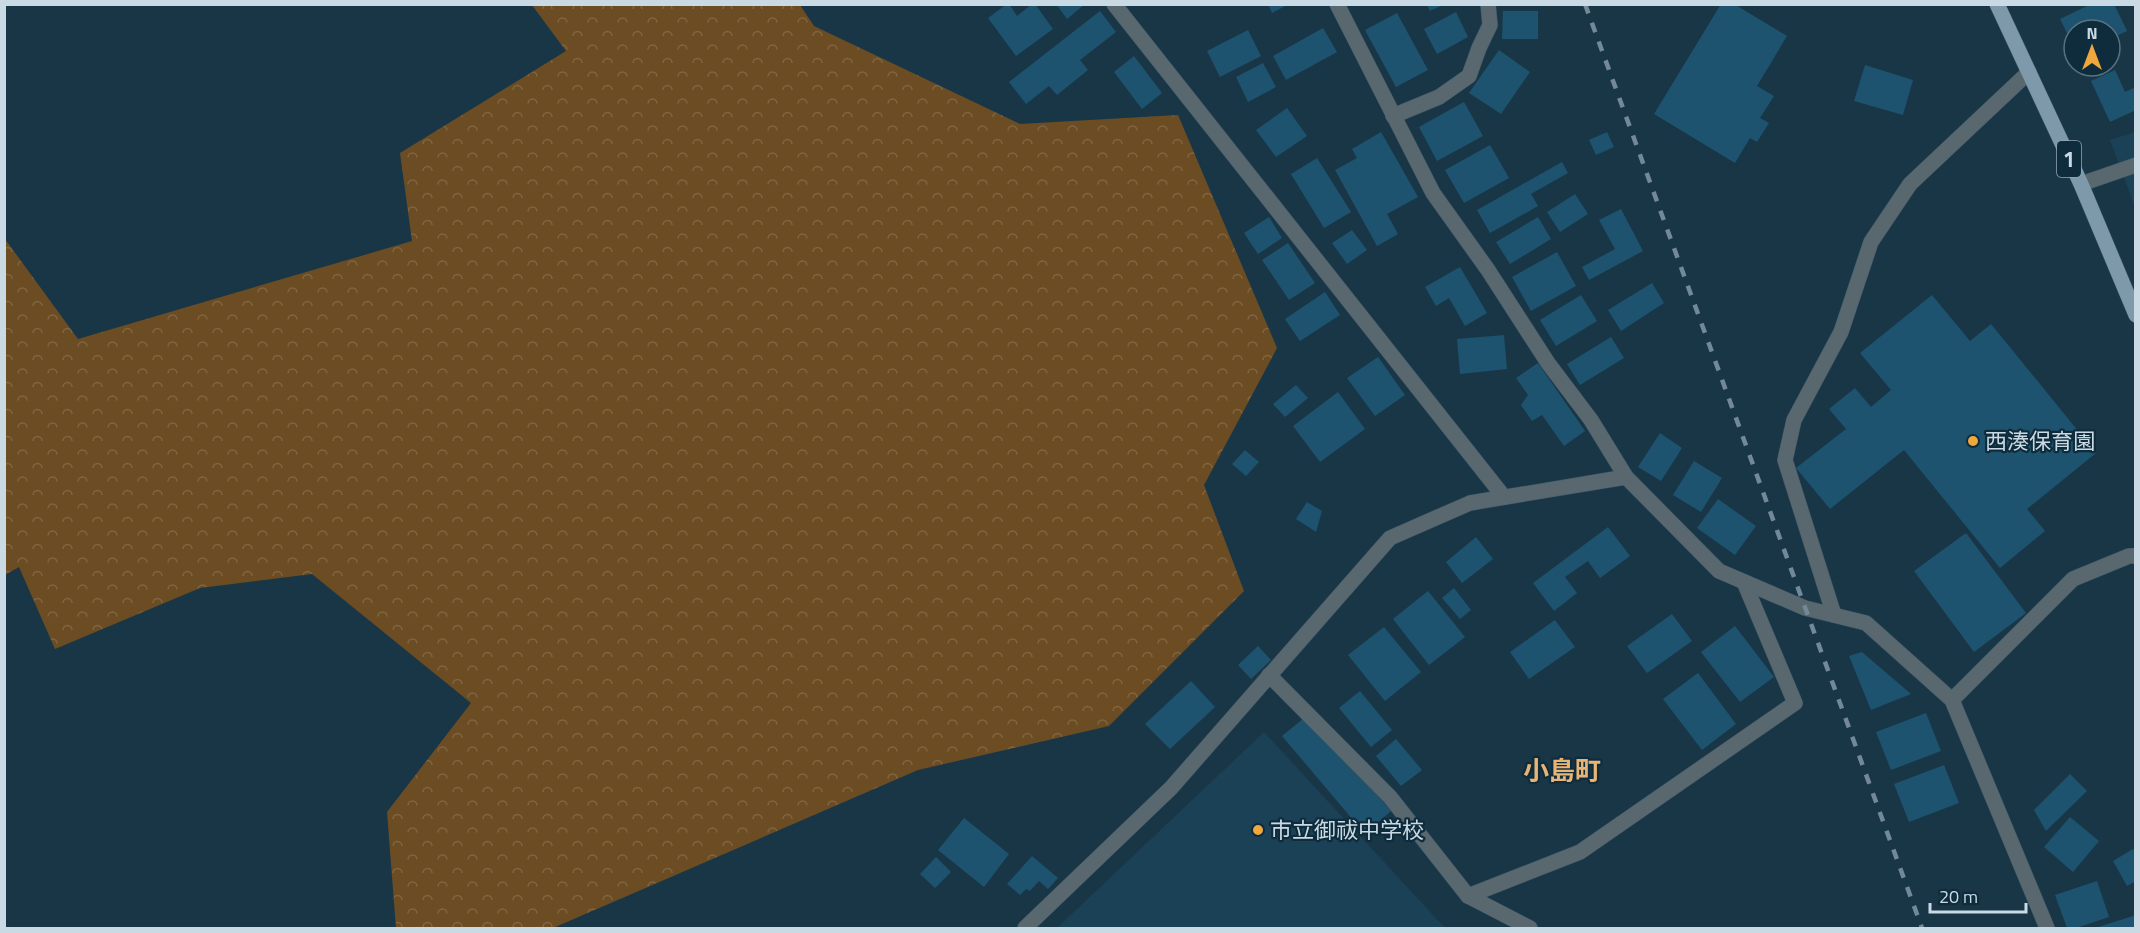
<svg xmlns="http://www.w3.org/2000/svg" width="2140" height="933" viewBox="0 0 2140 933" font-family="'Titillium Web','Noto Sans JP',sans-serif">
<defs>
<pattern id="forest-crowns" width="20" height="18" patternUnits="userSpaceOnUse" patternTransform="scale(1.5)"><rect width="20" height="18" fill="#6c4c22"/><path d="M2 6a3 3 0 1 1 6 0M12 15a3 3 0 1 1 6 0" fill="none" stroke="#806542"/></pattern>
</defs>
<rect width="100%" height="100%" fill="#193647"/>
<!-- built -->
<g fill="#1b4156">
<polygon points="2135,132 2135,207 2110,140"/>
<polygon points="1264,732 1445,928 1057,928"/>
</g>
<!-- forest -->
<polygon fill="url(#forest-crowns)" points="532,5 800,5 814,26 1020,124 1178,115 1277,348 1204,485 1244,591 1109,726 918,770 553,928 396,928 387,812 471,703 312,574 200,588 55,649 19,567 5,575 5,239 78,339 412,241 400,153 566,51"/>
<!-- building -->
<g fill="#1d536f">
<polygon points="1007,4 1009,4 1017,16 1032,4 1035,4 1053,29 1016,56 988,18"/>
<polygon points="1056,4 1085,4 1067,19"/>
<polygon points="1268,4 1289,4 1272,13"/>
<polygon points="1721,4 1734,4 1787,36 1757,86 1774,96 1760,118 1769,123 1757,142 1750,138 1735,163 1654,114"/>
<polygon points="2091,4 2114,4 2127,31 2110,39 2110,30 2074,30 2074,47 2060,19"/>
<polygon points="1427,5 1443,5 1430,11"/>
<polygon points="1100,11 1116,32 1080,60 1088,70 1057,95 1049,86 1026,104 1009,82"/>
<polygon points="1503,11 1538,11 1538,39 1502,39"/>
<polygon points="1456,12 1468,37 1437,54 1424,29"/>
<polygon points="1397,13 1428,70 1396,87 1365,30"/>
<polygon points="1323,28 1337,52 1286,80 1273,56"/>
<polygon points="1248,30 1261,56 1220,77 1207,51"/>
<polygon points="1499,50 1530,72 1501,114 1469,93"/>
<polygon points="1134,56 1162,93 1142,109 1114,72"/>
<polygon points="1263,63 1276,87 1248,102 1236,77"/>
<polygon points="1865,65 1913,80 1903,115 1854,101"/>
<polygon points="2115,70 2125,92 2136,87 2136,110 2110,122 2091,81"/>
<polygon points="1464,102 1483,136 1437,161 1419,127"/>
<polygon points="1287,108 1307,136 1276,157 1256,130"/>
<polygon points="1381,132 1418,197 1387,214 1398,234 1377,246 1335,170 1357,158 1352,149"/>
<polygon points="1607,132 1614,147 1596,155 1589,140"/>
<polygon points="1490,145 1509,178 1464,203 1445,170"/>
<polygon points="1317,158 1351,212 1324,228 1291,174"/>
<polygon points="1562,162 1568,173 1531,194 1538,206 1490,233 1477,210"/>
<polygon points="1575,194 1588,214 1560,232 1547,212"/>
<polygon points="1621,209 1643,251 1589,280 1582,267 1615,249 1599,220"/>
<polygon points="1269,217 1282,238 1258,254 1244,233"/>
<polygon points="1538,217 1551,239 1510,264 1496,242"/>
<polygon points="1352,230 1367,250 1347,264 1332,243"/>
<polygon points="1288,243 1315,283 1289,300 1262,260"/>
<polygon points="1557,252 1576,286 1531,311 1512,277"/>
<polygon points="1460,267 1487,313 1465,326 1449,298 1436,306 1425,287"/>
<polygon points="1652,283 1664,303 1621,331 1608,310"/>
<polygon points="1325,292 1340,315 1300,341 1285,319"/>
<polygon points="1581,295 1597,321 1556,346 1540,320"/>
<polygon points="1932,295 1970,341 1991,324 2096,453 2027,509 2045,531 2000,568 1904,450 1830,509 1796,468 1846,429 1829,409 1855,388 1871,407 1891,390 1860,353"/>
<polygon points="1504,335 1507,369 1460,374 1457,339"/>
<polygon points="1611,337 1624,358 1580,385 1567,364"/>
<polygon points="1378,357 1405,395 1375,416 1347,378"/>
<polygon points="1538,363 1585,431 1564,446 1542,415 1532,421 1521,405 1528,395 1516,378"/>
<polygon points="1296,385 1308,398 1285,417 1273,404"/>
<polygon points="1338,392 1365,429 1320,462 1293,426"/>
<polygon points="1660,433 1682,448 1661,481 1638,467"/>
<polygon points="1245,450 1259,462 1246,476 1232,464"/>
<polygon points="1694,461 1722,478 1701,512 1673,495"/>
<polygon points="1718,499 1756,526 1735,555 1697,528"/>
<polygon points="1307,502 1322,511 1316,532 1296,519"/>
<polygon points="1608,527 1630,556 1600,578 1588,561 1565,577 1577,593 1554,611 1533,583"/>
<polygon points="1966,533 2026,613 1974,652 1914,571"/>
<polygon points="1476,537 1493,559 1462,583 1446,562"/>
<polygon points="1454,588 1471,610 1460,619 1442,598"/>
<polygon points="1428,591 1465,637 1429,665 1393,619"/>
<polygon points="1672,614 1692,641 1647,673 1627,646"/>
<polygon points="1555,620 1575,647 1529,679 1510,652"/>
<polygon points="1735,626 1774,677 1740,702 1701,652"/>
<polygon points="1384,627 1421,672 1385,701 1348,655"/>
<polygon points="1258,646 1271,660 1251,679 1238,665"/>
<polygon points="1862,652 1911,694 1871,710 1849,656"/>
<polygon points="1698,673 1736,724 1702,750 1663,699"/>
<polygon points="1191,681 1215,707 1170,749 1145,724"/>
<polygon points="1360,691 1392,730 1371,747 1339,708"/>
<polygon points="1926,713 1941,751 1891,770 1876,732"/>
<polygon points="1309,714 1391,811 1365,834 1282,736"/>
<polygon points="1396,739 1422,770 1401,786 1376,756"/>
<polygon points="1944,765 1959,803 1909,822 1894,784"/>
<polygon points="2070,774 2087,791 2046,831 2034,810"/>
<polygon points="2070,817 2099,841 2073,872 2044,847"/>
<polygon points="964,818 1009,854 984,887 938,850"/>
<polygon points="2133,849 2136,854 2136,881 2127,886 2113,861"/>
<polygon points="1032,856 1058,878 1048,889 1039,881 1030,891 1026,889 1020,895 1007,884"/>
<polygon points="936,857 951,872 935,888 920,874"/>
<polygon points="2097,881 2109,917 2076,928 2067,928 2055,895"/>
<polygon points="2136,915 2136,928 2095,928"/>
</g>
<g fill="none" stroke-linecap="round" stroke-linejoin="round">
<!-- lane casing -->
<g stroke="#395463" stroke-width="16">
<g id="lane">
<polyline points="1393,116 1439,97 1469,76 1479,48 1490,25 1488,4"/>
<polyline points="2081,184 2136,165"/>
<polyline points="1834,615 1785,460 1794,420 1841,332 1871,242 1910,184 2029,72"/>
<polyline points="1468,896 1580,852 1795,703 1744,582"/>
</g>
</g>
<!-- street casing -->
<g stroke="#395463" stroke-width="16">
<g id="street">
<polyline points="1114,4 1504,497"/>
<polyline points="1337,4 1433,193 1488,270 1548,363 1591,420 1626,477 1719,571 1805,608 1866,623 1952,700 2047,928"/>
<polyline points="1269,675 1390,797 1468,896 1530,928"/>
<polyline points="1952,700 2073,579 2129,556 2136,556"/>
<polyline points="1025,928 1171,788 1390,538 1470,503 1626,477"/>
</g>
</g>
<!-- primary casing -->
<g stroke="#395463" stroke-width="16">
<polyline id="primary" points="1997,4 2081,184 2136,315"/>
</g>
<!-- lane -->
<use href="#lane" stroke="#59676f" stroke-width="15"/>
<!-- street -->
<use href="#street" stroke="#59676f" stroke-width="15"/>
<!-- primary -->
<use href="#primary" stroke="#7e99aa" stroke-width="15"/>
<!-- rail -->
<polyline stroke="#738997" stroke-width="4.5" stroke-dasharray="10 10" stroke-linecap="butt" points="1585,4 1922,928"/>
</g>
<!-- markers -->
<g fill="#efa73e" stroke="#0e2c3c" stroke-width="2">
<circle cx="1973" cy="441" r="6"/>
<circle cx="1258" cy="830" r="6"/>
</g>
<g text-anchor="middle" dominant-baseline="central" stroke-width="4.5" stroke-linejoin="round" paint-order="stroke">
<!-- shield labels -->
<rect fill="#0e2c3c" stroke="#92a6b2" stroke-width="1.5" x="2057" y="141" width="24" height="36" rx="4.5"/>
<g font-size="21" font-weight="bold" fill="#cadae5">
<text x="2069" y="159">1</text>
</g>
<!-- poi labels -->
<g font-size="22" fill="#cadae5" stroke="#0e2c3c" text-anchor="start">
<text x="1985" y="441">西湊保育園</text>
<text x="1270" y="830">市立御祓中学校</text>
</g>
<!-- quarter labels -->
<g font-size="26" font-weight="bold" fill="#e7b474" stroke="#0e2c3c">
<text x="1562" y="770">小島町</text>
</g>
</g>
<!-- border -->
<rect width="2140" height="933" fill="none" stroke="#cadae5" stroke-width="12"/>
<!-- north arrow -->
<g transform="translate(2092 48)"><circle r="28" fill="#0e2c3c" stroke="#597280" stroke-width="1.5"/>
<path d="M0-4.5L10 22L0 15L-10 22Z" fill="#efa73e"/>
<text y="-9" font-size="16" font-weight="bold" text-anchor="middle" fill="#cadae5">N</text>
</g>
<!-- scale -->
<path d="M1930 903v9h96v-9" fill="none" stroke="#cadae5" stroke-width="3"/>
<text x="1939" y="903" font-size="18" fill="#cadae5" stroke="#0e2c3c" stroke-width="4.5" paint-order="stroke">20 m</text>
</svg>
